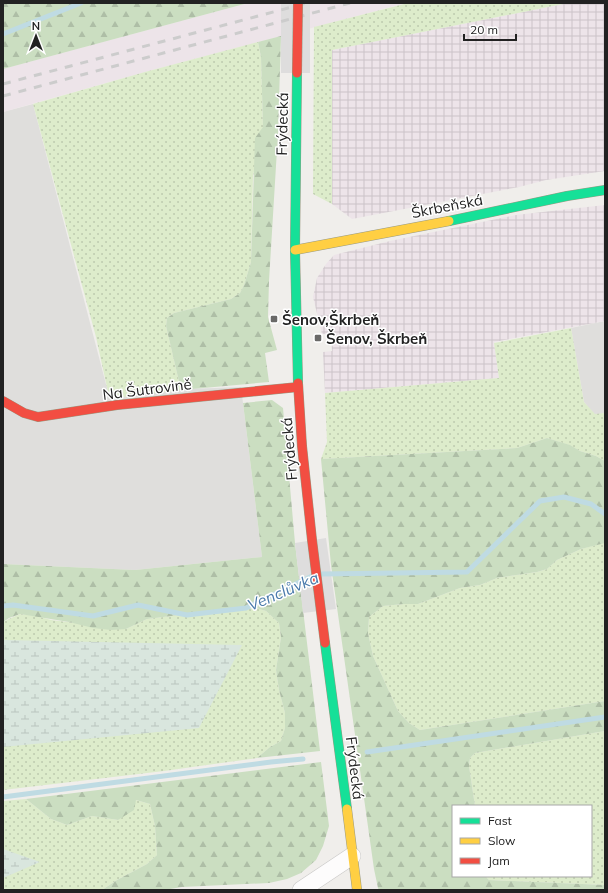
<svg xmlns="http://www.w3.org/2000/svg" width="608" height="893" viewBox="0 0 608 893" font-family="Mulish,sans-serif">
<defs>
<pattern id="industrial-grid" width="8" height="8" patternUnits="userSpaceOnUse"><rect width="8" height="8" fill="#ede4e9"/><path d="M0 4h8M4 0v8" fill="none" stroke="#cbc3c8"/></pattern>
<pattern id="grass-dots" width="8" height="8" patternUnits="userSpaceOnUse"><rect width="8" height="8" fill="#ddeccb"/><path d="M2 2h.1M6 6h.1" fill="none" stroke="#bdcaae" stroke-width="1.8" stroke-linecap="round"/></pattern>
<pattern id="forest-firs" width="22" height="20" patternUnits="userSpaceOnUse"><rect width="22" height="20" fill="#cbdec1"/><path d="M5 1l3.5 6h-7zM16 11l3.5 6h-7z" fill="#aebea6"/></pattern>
<pattern id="wetland-marsh" width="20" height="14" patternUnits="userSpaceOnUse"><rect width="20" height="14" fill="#d9e6de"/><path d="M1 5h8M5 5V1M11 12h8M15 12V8" fill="none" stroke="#bac5be"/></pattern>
</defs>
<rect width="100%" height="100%" fill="#f0eeeb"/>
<!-- residential -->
<g fill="#dfdedc">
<polygon points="33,104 108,392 241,387 262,557 135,570 3,564 3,112"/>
<polygon points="605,321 605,413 595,415 584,402 571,328"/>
</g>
<!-- industrial -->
<g fill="url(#industrial-grid)">
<polygon points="568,3 605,3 605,171 546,180 519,187 352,219 332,204 331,86 332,50"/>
<polygon points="605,205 605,321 494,342 499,378 325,393 323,352 332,351 331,334 322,334 313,297 317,278 326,264 334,255 390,241 516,215"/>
</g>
<!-- railway -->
<polygon fill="#ede4e9" points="248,3 406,3 145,72 3,112 3,69"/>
<!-- grass -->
<g fill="url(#grass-dots)">
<polygon points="408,3 568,3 332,50 332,204 313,194 314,27"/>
<polygon points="258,42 261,57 263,127 253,176 251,262 244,285 240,293 231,299 174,313 167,318 166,326 181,390 124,397 108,392 96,337 33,104 145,72"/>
<polygon points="571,328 584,402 595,414 605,413 605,461 596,456 580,451 569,445 547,438 517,448 321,459 327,442 325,393 499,378 494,343"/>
<polygon points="603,543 605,543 605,701 420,730 409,723 398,711 373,656 368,633 369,617 383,606 404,604 418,604 460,588 480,585 497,578 537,572 547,569 557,560 581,549"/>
<polygon points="256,608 266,611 279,623 281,637 276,670 279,690 285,713 285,728 281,741 270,747 257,758 164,771 3,790 3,622 9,619 20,614 37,616 51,620 126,629 147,619 228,609"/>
<polygon points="605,731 605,885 489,880 485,876 591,876 591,806 475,806 469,766 470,758 475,753"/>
<polygon points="26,799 51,819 67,825 92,816 118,820 136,800 150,804 155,826 157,855 147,864 117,880 102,890 3,890 3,801"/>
</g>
<!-- forest -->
<g fill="url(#forest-firs)">
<polygon points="3,3 248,3 3,69"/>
<polygon points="281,36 278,133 269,281 268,317 277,350 265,353 269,382 181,390 166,326 167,318 174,313 231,299 240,293 244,285 251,262 255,138 263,127 261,57 258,42"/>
<polygon points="272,400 283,408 295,543 320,751 257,758 270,747 281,741 285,728 285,713 279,690 276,670 281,637 279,623 266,611 256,608 228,609 147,619 126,629 111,630 93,628 69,622 20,614 9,618 3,622 3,564 135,570 262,557 243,403"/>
<polygon points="547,438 570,445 580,451 596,456 605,461 605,543 581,549 557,560 547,569 537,572 497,578 480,585 460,588 418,604 404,604 383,606 369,617 368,633 373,656 398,711 409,723 420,730 605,701 605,731 475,753 470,758 469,766 475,806 453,806 453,876 485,876 489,880 605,885 605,890 379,890 378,888 374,869 331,565 321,459 517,448"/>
<polygon points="321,762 329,826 323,846 316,860 301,873 287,879 269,883 182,887 164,890 102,890 117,880 147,864 157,855 155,826 150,804 136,800 134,810 118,820 92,816 67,825 51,819 26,799"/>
</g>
<!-- wetland -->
<g fill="url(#wetland-marsh)">
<polygon points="3,640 242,645 199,728 3,747"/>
<polygon points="3,849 40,862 3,878"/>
</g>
<!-- pier -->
<g fill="#dedddd">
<rect x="281" y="3" width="29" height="70"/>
<polygon points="326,538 336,609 303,613 295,543"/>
</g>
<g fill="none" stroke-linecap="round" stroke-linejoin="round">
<!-- stream -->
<g stroke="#bfdbe3" stroke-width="5">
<polyline points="3,34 81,3"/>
<polyline points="321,574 467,572 540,501 564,497 591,504 605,514"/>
<polyline points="3,606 13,605 93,616 138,605 187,615 246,608 312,576"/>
<polyline points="367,752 605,717"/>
<polyline points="3,797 271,762 303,759"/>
</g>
<!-- street casing -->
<g stroke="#c9c8c7" stroke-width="18">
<polyline id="street" points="301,890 352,856"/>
</g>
<!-- fast casing -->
<g stroke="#999a82" stroke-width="10">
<g id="fast">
<polyline points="297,73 295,250 298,383"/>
<polyline points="449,221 567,196 605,190"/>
<polyline points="325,643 347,809"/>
</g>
</g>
<!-- slow casing -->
<g stroke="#999a82" stroke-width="10">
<g id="slow">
<polyline points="295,250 449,221"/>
<polyline points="347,809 357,890"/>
</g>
</g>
<!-- jam casing -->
<g stroke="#999a82" stroke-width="10">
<g id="jam">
<polyline points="298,383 302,446 312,540 325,643"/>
<polyline points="3,401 24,413 38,417 117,405 298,387"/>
</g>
</g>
<!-- street -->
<use href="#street" stroke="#fdfcfc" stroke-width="17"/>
<!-- fast -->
<use href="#fast" stroke="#16e098" stroke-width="9"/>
<!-- slow -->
<use href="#slow" stroke="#ffcf43" stroke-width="9"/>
<!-- jam -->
<use href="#jam" stroke="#f24e42" stroke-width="9"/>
<!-- rail -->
<g stroke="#ccc" stroke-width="3" stroke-dasharray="8 8" stroke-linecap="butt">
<polyline points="3,84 307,3"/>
<polyline points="3,96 350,3"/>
</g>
<!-- jam-bridge casing -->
<g stroke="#999a82" stroke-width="10" stroke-linecap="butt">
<polyline id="jam-bridge" points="297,73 298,3"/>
</g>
<!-- jam-bridge -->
<use href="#jam-bridge" stroke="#f24e42" stroke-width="9"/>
</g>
<!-- markers -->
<g fill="#6a6968" stroke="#fff" stroke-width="1.5">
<rect x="270" y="315" width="8" height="8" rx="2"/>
<rect x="314" y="334" width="8" height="8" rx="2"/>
</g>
<g text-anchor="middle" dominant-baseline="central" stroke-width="3" stroke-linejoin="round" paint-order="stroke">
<!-- street labels -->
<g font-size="15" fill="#222" stroke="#fff">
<text transform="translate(282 124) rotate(-89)">Frýdecká</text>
<text transform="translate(447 206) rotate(-11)">Škrbeňská</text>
<text transform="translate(147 389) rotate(-7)">Na Šutrovině</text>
<text transform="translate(289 449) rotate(-95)">Frýdecká</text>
<text transform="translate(355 768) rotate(83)">Frýdecká</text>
</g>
<!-- poi labels -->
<g font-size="15" font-weight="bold" fill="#222" stroke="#fff" text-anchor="start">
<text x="282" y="319">Šenov,Škrbeň</text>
<text x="326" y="338">Šenov, Škrbeň</text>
</g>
<!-- water labels -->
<g font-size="16" font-style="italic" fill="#4a7aab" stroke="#fff">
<text transform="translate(283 591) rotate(-23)">Venclůvka</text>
</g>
</g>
<!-- border -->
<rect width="608" height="893" fill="none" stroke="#222222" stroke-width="8"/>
<!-- legend -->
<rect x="452" y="805" width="140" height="72" fill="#ffffff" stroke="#a7a7a7"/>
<rect x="460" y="818" width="20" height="6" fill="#16e098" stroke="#a7a7a7"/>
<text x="488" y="825" font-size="12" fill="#222222">Fast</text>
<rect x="460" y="838" width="20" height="6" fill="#ffcf43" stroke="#a7a7a7"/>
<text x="488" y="845" font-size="12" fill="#222222">Slow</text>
<rect x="460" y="858" width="20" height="6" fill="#f24e42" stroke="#a7a7a7"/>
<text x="488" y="865" font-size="12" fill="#222222">Jam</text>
<!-- north arrow -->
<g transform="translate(36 36)" stroke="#ffffff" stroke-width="3" paint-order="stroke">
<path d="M0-3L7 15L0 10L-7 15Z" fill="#222222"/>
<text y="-6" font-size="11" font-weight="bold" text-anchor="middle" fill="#222222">N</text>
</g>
<!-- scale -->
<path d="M464 34v6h52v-6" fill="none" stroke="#222222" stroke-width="2"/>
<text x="470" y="34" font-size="12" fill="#222222" stroke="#ffffff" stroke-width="3" paint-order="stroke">20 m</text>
</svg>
